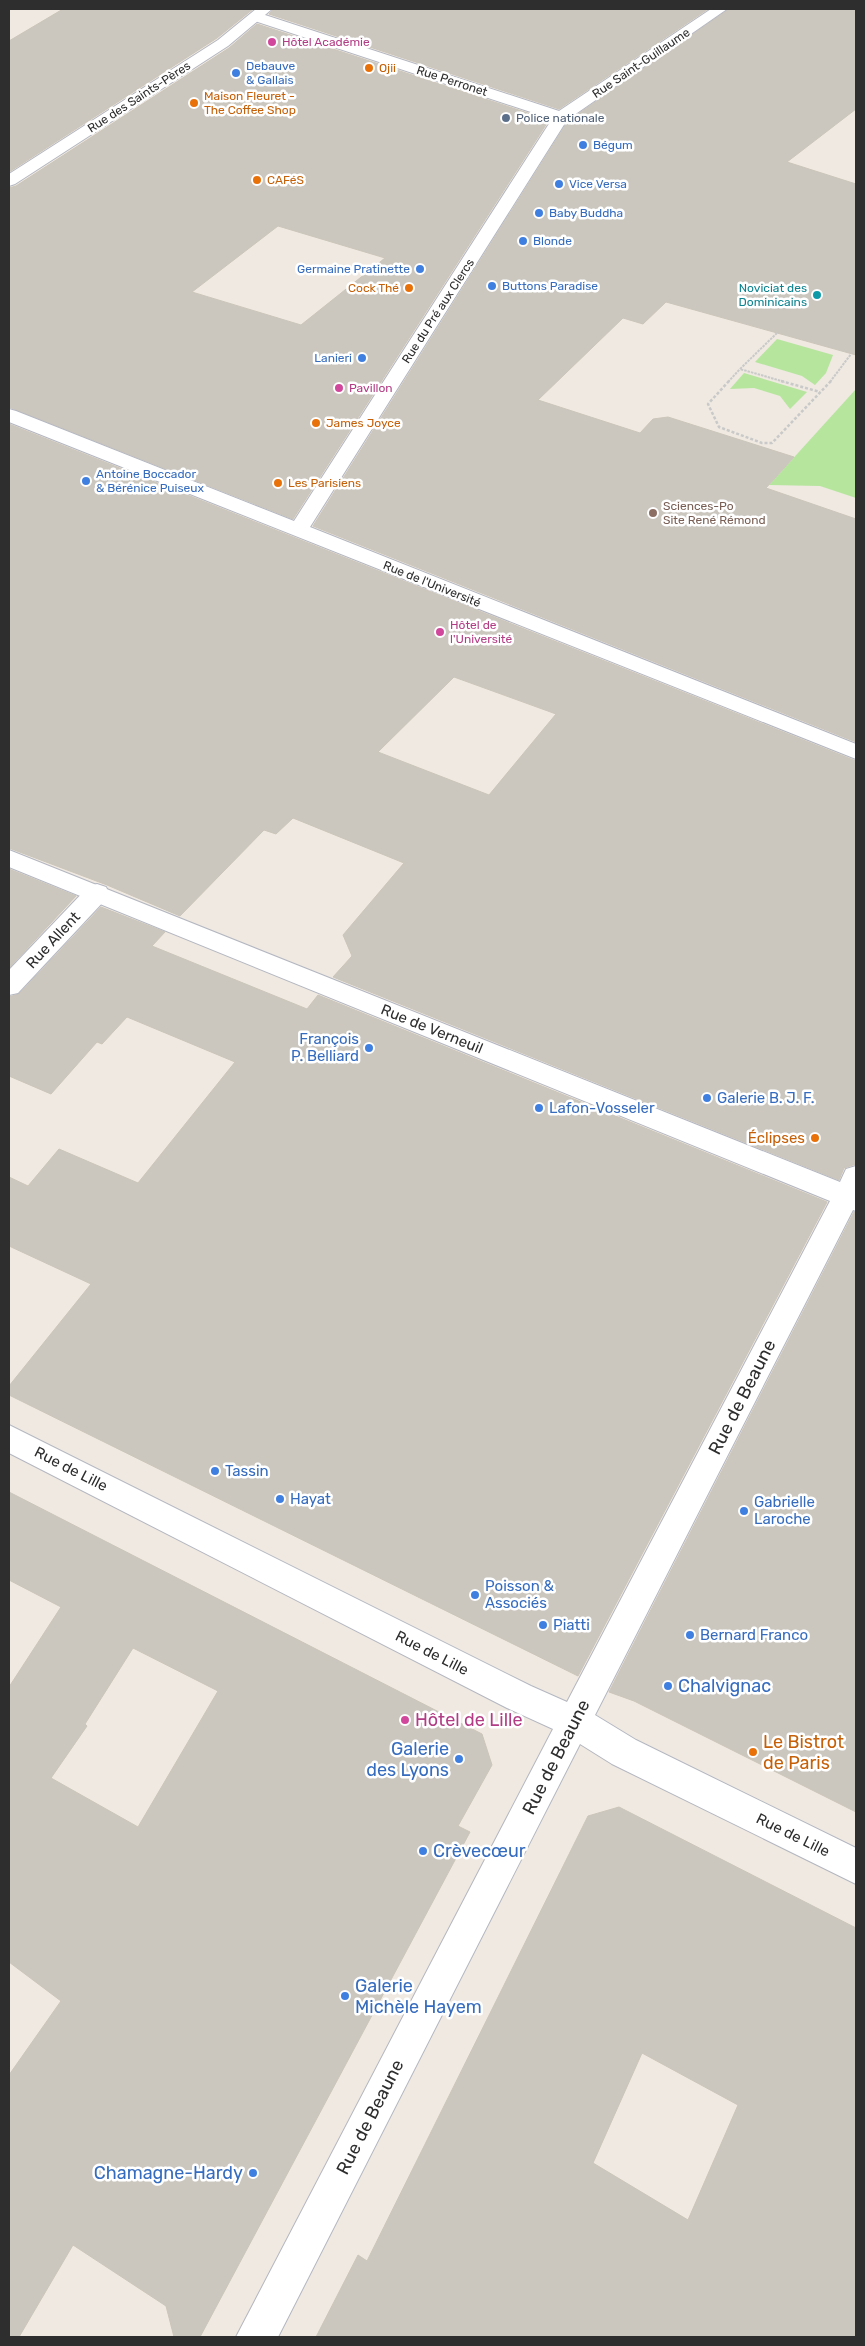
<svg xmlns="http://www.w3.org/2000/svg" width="865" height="2346" viewBox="0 0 865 2346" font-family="Rubik,sans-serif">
<rect width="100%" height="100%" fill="#efe9e1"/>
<!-- green -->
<g fill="#b6e59e">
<polygon points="777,339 833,355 826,373 815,385 802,376 755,362"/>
<polygon points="744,373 807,392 790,409 780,396 754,388 730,389"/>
<polygon points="856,389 856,498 820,486 769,485"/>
</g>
<!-- building -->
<g fill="#cbc7bf" stroke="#cbc5ba" fill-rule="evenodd">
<polygon points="63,9 253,9 217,38 9,172 9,41"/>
<polygon points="274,9 708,9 559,109 269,14"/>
<polygon points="729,9 856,9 856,109 787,162 856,184 856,355 666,302 643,324 623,318 538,400 640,433 653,419 668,417 794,457 766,488 856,519 856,742 313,526 568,121"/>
<path d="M257,24L549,120L293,519L9,407V188L16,186L229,48ZM278,226L385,258L301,325L192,292Z"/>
<path d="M9,424L856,761V1164L844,1168L839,1180L333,977L352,956L343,935L404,863L293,818L276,834L264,830L180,916L107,885L9,848ZM454,677L556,714L489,795L378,752Z"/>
<polygon points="9,869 76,896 9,968"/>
<polygon points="101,907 165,932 152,946 307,1009 318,995 827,1202 578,1676 9,1395 9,1386 91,1284 9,1246 9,1177 28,1186 59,1149 138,1183 235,1062 127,1017 102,1044 97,1042 51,1094 9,1076 9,997 19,994"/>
<polygon points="854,1212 856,1213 856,1812 634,1701 609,1692"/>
<path d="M9,1492L482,1734L492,1765L458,1826L470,1832L200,2337H174L166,2306L73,2245L19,2337H9V2075L61,2001L9,1962V1687L61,1607L9,1580ZM133,1648L218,1691L138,1827L51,1778L87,1726L85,1724Z"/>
<path d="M619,1807L856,1928V2337H316L358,2255L367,2261L588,1816ZM642,2053L738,2105L688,2220L593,2163Z"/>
</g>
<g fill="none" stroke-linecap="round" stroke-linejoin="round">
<!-- lane casing -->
<g stroke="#b4b7c1" stroke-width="2">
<polygon id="lane" points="97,884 106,887 109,893 106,899 18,993 9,995 9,970 88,887"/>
</g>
<!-- street casing -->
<g stroke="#b4b7c1" stroke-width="2">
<g id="street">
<polygon points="711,9 727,9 567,120 310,527 856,744 856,759 9,422 9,409 16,411 294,521 552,119 252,20 250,17 252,14 262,14 559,111"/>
<polygon points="9,850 840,1182 846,1169 856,1166 856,1211 853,1210 595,1715 636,1740 856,1848 856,1884 612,1764 580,1744 278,2337 236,2337 553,1729 507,1708 9,1453 9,1425 531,1686 567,1702 830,1201 9,867"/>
</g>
</g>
<!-- secondary casing -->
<g stroke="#b4b7c1" stroke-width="2">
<polygon id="secondary" points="256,9 272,9 228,46 15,184 9,186 9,174 218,40"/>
</g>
<!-- path-far1 -->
<g stroke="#c9c9c9" stroke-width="2" stroke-dasharray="2.5 1" stroke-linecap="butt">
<polyline points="777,333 740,369 785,382"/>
<polyline points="728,382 740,369"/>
<polyline points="830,382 851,354"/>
</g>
<!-- path -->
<g stroke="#c9c9c9" stroke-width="2.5" stroke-dasharray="3 2" stroke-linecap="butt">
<polyline points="729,381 708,404 719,427 762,443 772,443 831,381"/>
<polyline points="781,381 820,392"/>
</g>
<!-- lane -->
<use href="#lane" fill="#fff" fill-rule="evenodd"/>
<!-- street -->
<use href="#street" fill="#fff" fill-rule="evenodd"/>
<!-- secondary -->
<use href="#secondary" fill="#fff" fill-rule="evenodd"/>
</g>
<!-- markers -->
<g fill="#d1479c" stroke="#fff" stroke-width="2">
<circle cx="272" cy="42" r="5"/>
<circle cx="339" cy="388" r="5"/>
<circle cx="440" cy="632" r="5"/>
<circle cx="405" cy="1720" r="5"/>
</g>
<g fill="#e8710a" stroke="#fff" stroke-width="2">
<circle cx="369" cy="68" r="5"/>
<circle cx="194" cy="103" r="5"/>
<circle cx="257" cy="180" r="5"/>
<circle cx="409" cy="288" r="5"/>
<circle cx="316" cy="423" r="5"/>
<circle cx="278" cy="483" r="5"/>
<circle cx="815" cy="1138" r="5"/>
<circle cx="753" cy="1752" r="5"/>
</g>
<g fill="#3f7fe0" stroke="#fff" stroke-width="2">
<circle cx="236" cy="73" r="5"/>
<circle cx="583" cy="145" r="5"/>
<circle cx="559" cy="184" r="5"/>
<circle cx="539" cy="213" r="5"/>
<circle cx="523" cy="241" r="5"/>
<circle cx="420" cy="269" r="5"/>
<circle cx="492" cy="286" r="5"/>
<circle cx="362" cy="358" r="5"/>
<circle cx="86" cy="481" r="5"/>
<circle cx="369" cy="1048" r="5"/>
<circle cx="707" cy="1098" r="5"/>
<circle cx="539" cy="1108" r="5"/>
<circle cx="215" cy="1471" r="5"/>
<circle cx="280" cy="1499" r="5"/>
<circle cx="744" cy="1511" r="5"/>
<circle cx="475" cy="1595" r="5"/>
<circle cx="543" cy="1625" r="5"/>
<circle cx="690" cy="1635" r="5"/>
<circle cx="668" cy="1686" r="5"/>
<circle cx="459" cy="1759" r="5"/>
<circle cx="423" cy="1851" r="5"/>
<circle cx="345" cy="1996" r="5"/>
<circle cx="253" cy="2173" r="5"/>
</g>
<circle fill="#5c6f8a" stroke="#fff" stroke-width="2" cx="506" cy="118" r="5"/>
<circle fill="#0f9aa8" stroke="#fff" stroke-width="2" cx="817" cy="295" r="5"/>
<circle fill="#8d6e63" stroke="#fff" stroke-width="2" cx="653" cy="513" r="5"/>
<g text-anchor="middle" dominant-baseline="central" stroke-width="5" stroke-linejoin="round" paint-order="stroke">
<!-- far-hotel labels -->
<g font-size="12" fill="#b23c85" stroke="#fff" text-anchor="start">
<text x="282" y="42">Hôtel Académie</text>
<text x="349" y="388">Pavillon</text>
<text x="450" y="625">Hôtel de<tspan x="450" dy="14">l'Université</tspan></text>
</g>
<!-- far-street labels -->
<g font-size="12" fill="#2e2e2e" stroke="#fff">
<text transform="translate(641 63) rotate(-34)">Rue Saint-Guillaume</text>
<text transform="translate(452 81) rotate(18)">Rue Perronet</text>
<text transform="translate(139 97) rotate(-33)">Rue des Saints-Pères</text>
<text transform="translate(438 311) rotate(-57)">Rue du Pré aux Clercs</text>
<text transform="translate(432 584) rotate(22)">Rue de l'Université</text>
</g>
<!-- far-shop labels -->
<g font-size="12" fill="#366cbe" stroke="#fff" text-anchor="start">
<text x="246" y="66">Debauve<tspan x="246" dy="14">&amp; Gallais</tspan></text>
<text x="593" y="145">Bégum</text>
<text x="569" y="184">Vice Versa</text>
<text x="549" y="213">Baby Buddha</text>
<text x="533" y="241">Blonde</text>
<text x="410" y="269" text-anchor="end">Germaine Pratinette</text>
<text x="502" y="286">Buttons Paradise</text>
<text x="352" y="358" text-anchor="end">Lanieri</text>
<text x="96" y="474">Antoine Boccador<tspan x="96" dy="14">&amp; Bérénice Puiseux</tspan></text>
</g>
<!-- far-food labels -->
<g font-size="12" fill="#c56008" stroke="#fff" text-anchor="start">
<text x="379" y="68">Ojii</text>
<text x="204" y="96">Maison Fleuret -<tspan x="204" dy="14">The Coffee Shop</tspan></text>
<text x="267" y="180">CAFéS</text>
<text x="399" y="288" text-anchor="end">Cock Thé</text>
<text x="326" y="423">James Joyce</text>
<text x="288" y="483">Les Parisiens</text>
</g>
<!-- far-service labels -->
<g font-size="12" fill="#4e5e75" stroke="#fff" text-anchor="start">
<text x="516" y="118">Police nationale</text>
</g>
<!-- far-culture labels -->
<g font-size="12" fill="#0d838f" stroke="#fff" text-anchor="end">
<text x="807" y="288">Noviciat des<tspan x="807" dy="14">Dominicains</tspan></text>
</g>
<!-- far-education labels -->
<g font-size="12" fill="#785e54" stroke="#fff" text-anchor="start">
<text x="663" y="506">Sciences-Po<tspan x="663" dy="14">Site René Rémond</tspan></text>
</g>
<!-- street labels -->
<g font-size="15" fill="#2e2e2e" stroke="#fff">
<text transform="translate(53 940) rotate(-47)">Rue Allent</text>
<text transform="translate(432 1029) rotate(22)">Rue de Verneuil</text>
<text transform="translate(71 1469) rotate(27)">Rue de Lille</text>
<text transform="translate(432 1653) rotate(27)">Rue de Lille</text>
<text transform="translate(793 1835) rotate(26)">Rue de Lille</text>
</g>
<!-- shop labels -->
<g font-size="15" fill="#366cbe" stroke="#fff" text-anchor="start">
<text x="359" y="1039" text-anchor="end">François<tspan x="359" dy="17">P. Belliard</tspan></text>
<text x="717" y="1098">Galerie B. J. F.</text>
<text x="549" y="1108">Lafon-Vosseler</text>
<text x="225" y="1471">Tassin</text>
<text x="290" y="1499">Hayat</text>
<text x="754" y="1502">Gabrielle<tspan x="754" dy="17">Laroche</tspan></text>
<text x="485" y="1586">Poisson &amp;<tspan x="485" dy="17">Associés</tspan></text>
<text x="553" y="1625">Piatti</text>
<text x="700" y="1635">Bernard Franco</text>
</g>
<!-- food labels -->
<g font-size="15" fill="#c56008" stroke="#fff" text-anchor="end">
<text x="805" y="1138">Éclipses</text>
</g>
<!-- near-street labels -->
<g font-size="18" fill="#2e2e2e" stroke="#fff">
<text transform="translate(742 1397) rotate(-63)">Rue de Beaune</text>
<text transform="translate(556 1757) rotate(-63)">Rue de Beaune</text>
<text transform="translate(370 2117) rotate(-63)">Rue de Beaune</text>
</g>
<!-- near-shop labels -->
<g font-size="18" fill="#366cbe" stroke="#fff" text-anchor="start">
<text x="678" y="1686">Chalvignac</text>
<text x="449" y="1749" text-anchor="end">Galerie<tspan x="449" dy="21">des Lyons</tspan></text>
<text x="433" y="1851">Crèvecœur</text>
<text x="355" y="1986">Galerie<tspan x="355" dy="21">Michèle Hayem</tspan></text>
<text x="243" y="2173" text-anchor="end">Chamagne-Hardy</text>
</g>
<!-- near-hotel labels -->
<g font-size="18" fill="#b23c85" stroke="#fff" text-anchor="start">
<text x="415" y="1720">Hôtel de Lille</text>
</g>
<!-- near-food labels -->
<g font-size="18" fill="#c56008" stroke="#fff" text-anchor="start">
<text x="763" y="1742">Le Bistrot<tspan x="763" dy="21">de Paris</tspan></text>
</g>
</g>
<!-- border -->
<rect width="865" height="2346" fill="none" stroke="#2e2e2e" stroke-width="20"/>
</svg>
